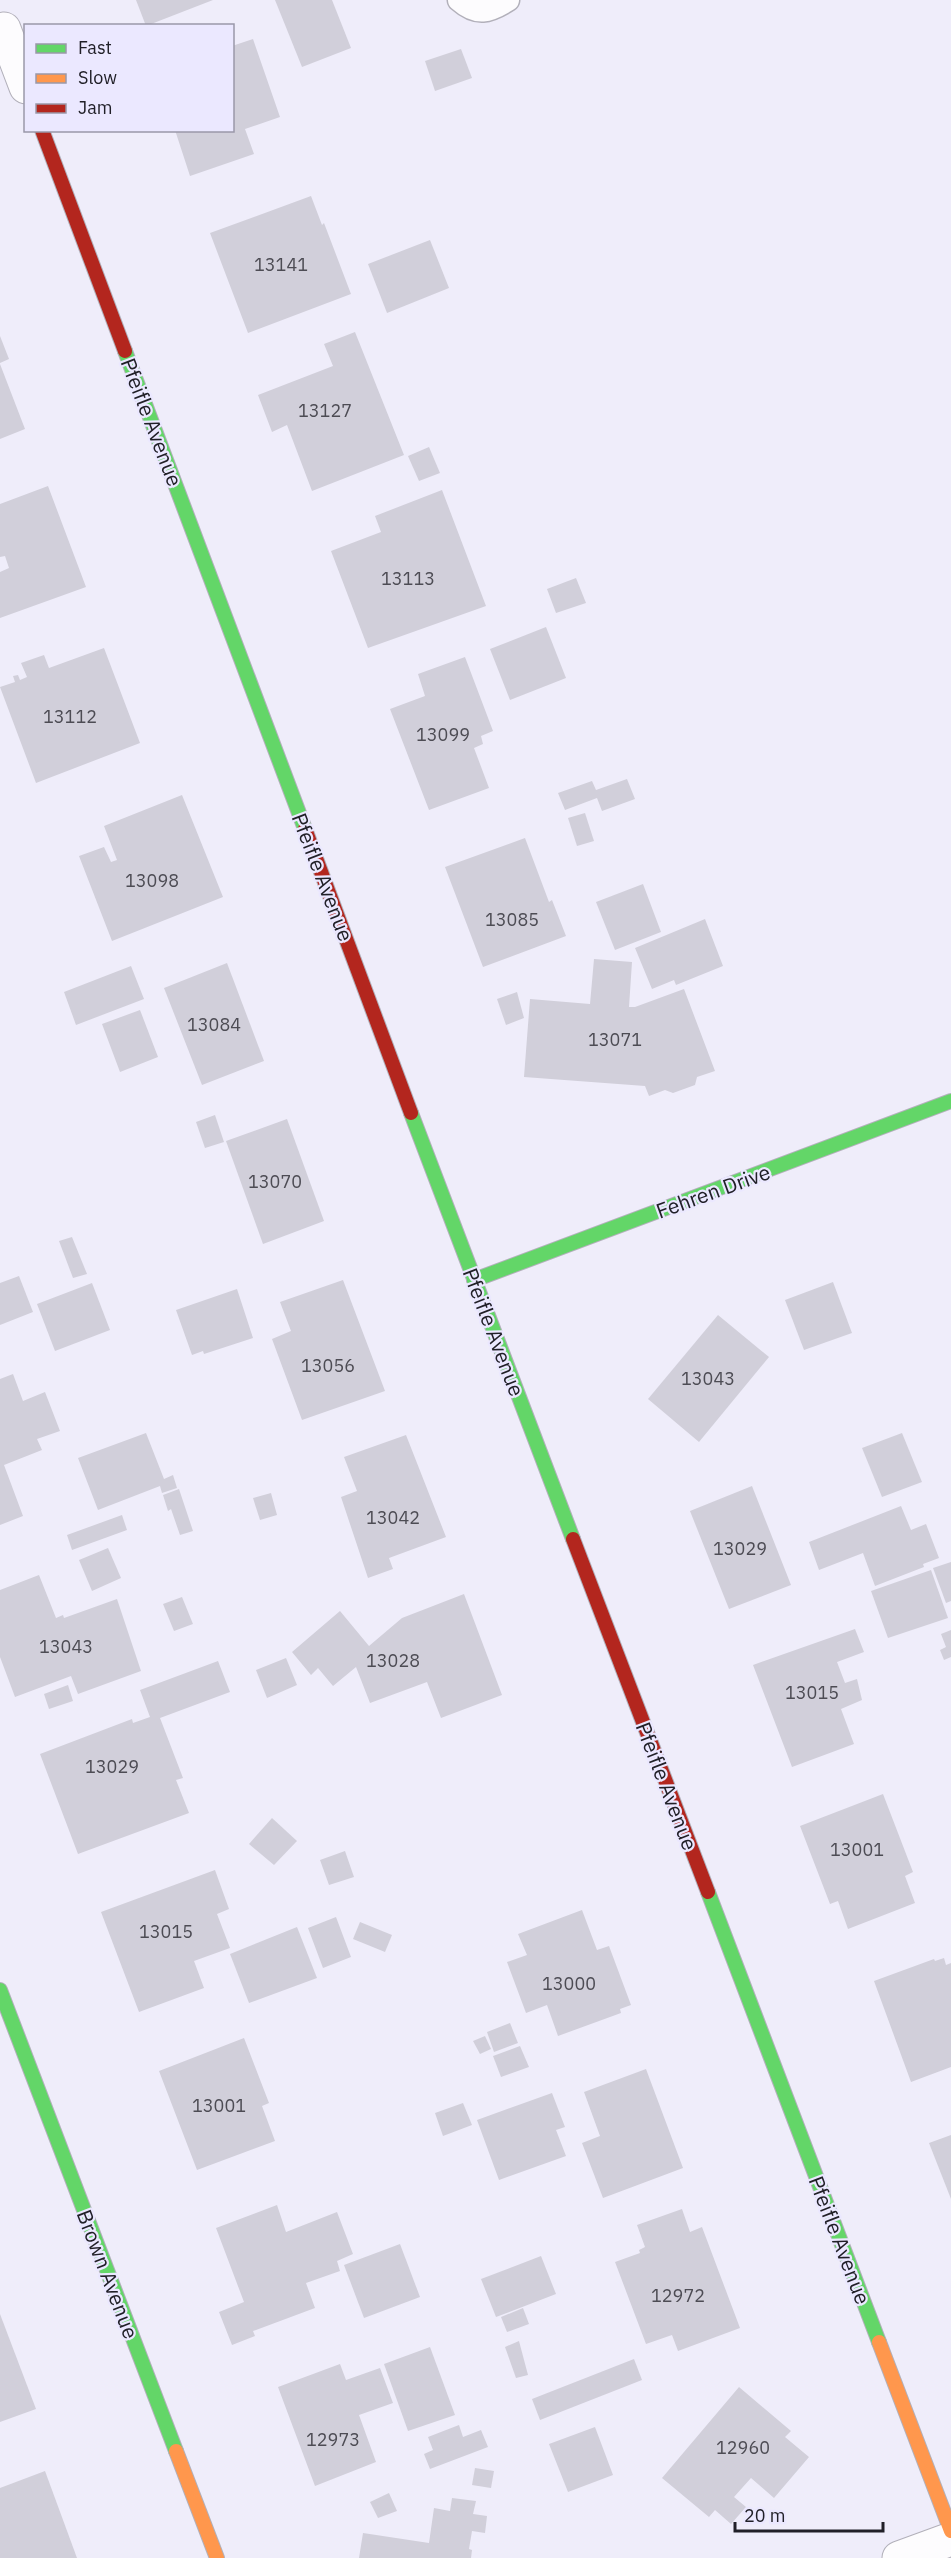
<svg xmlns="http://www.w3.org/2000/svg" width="951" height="2558" viewBox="0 0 951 2558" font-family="'IBM Plex Sans',sans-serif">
<rect width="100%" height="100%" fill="#efedfa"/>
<!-- building -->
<g fill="#d1cfda">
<polygon points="136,0 213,0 146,26"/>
<polygon points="275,0 332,0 351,48 302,67"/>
<polygon points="253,39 280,117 245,129 254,154 190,176 175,130 232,130 232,46"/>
<polygon points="461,49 472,78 435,91 425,61"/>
<polygon points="311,196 322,225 324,223 351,294 248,333 210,233"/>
<polygon points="430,240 449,288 387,313 368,264"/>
<polygon points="355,332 404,455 312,491 287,425 272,432 258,395 333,366 324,344"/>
<polygon points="0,336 9,359 0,363"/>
<polygon points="0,364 25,429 0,439"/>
<polygon points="429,447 440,473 419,481 408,456"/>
<polygon points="48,486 86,587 0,618 0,572 9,568 5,556 0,557 0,504"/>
<polygon points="442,490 486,606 368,648 331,551 381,532 375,516"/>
<polygon points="576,578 586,603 556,613 547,589"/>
<polygon points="546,627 566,678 510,700 490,649"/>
<polygon points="104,648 140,743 36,783 0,687 15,682 13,676 18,675 20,680 27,677 21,663 44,655 49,668"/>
<polygon points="465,657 493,731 481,736 483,744 474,748 489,788 429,810 390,709 425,696 418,674"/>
<polygon points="627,779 635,799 602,811 597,798 565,810 558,793 592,781 596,790"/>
<polygon points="182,795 223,897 112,941 79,856 104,847 111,862 117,860 104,826"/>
<polygon points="585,813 594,841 577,846 568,818"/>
<polygon points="525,838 549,902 552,900 566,936 483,967 445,867"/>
<polygon points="643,884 661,932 615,950 596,902"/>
<polygon points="705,919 723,966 676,985 674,980 652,989 635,948"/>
<polygon points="594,959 632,962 629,1007 635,1007 684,989 715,1071 697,1077 695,1085 673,1093 665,1090 649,1096 645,1086 524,1077 530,999 590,1004"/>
<polygon points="227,963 264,1061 202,1085 164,988"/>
<polygon points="131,966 144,999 76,1025 64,992"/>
<polygon points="517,992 524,1018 506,1025 497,999"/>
<polygon points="140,1010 158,1057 120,1072 102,1024"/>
<polygon points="215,1115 224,1142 205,1148 196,1122"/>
<polygon points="287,1119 324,1221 263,1244 226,1141"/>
<polygon points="72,1237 87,1274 73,1278 59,1241"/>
<polygon points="19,1276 33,1312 0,1325 0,1283"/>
<polygon points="343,1280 385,1391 302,1420 272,1339 291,1331 280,1302"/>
<polygon points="833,1282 852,1333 804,1350 785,1300"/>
<polygon points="92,1283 110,1330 55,1351 37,1304"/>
<polygon points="237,1289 253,1338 204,1354 203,1351 192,1355 176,1310"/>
<polygon points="718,1315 769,1357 699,1442 648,1399"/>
<polygon points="13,1374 23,1401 45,1392 60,1431 37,1439 42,1450 4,1465 23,1516 0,1525 0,1379"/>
<polygon points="146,1433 164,1479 173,1475 177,1488 162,1493 160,1486 98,1510 78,1458"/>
<polygon points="902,1433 922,1482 882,1497 862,1448"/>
<polygon points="406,1435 446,1537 389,1558 393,1569 368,1578 341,1497 357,1491 344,1457"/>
<polygon points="752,1486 791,1585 729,1609 690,1511"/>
<polygon points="179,1489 193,1531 180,1535 171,1509 168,1511 163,1495"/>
<polygon points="271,1493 277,1515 260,1520 253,1498"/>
<polygon points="901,1506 911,1530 926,1524 939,1558 923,1564 924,1567 875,1586 863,1553 819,1570 809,1542"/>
<polygon points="122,1515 127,1530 72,1550 67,1535"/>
<polygon points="108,1548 121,1578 92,1591 79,1560"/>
<polygon points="951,1562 951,1601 946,1603 933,1568"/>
<polygon points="931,1570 948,1618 888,1638 871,1591"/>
<polygon points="39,1575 56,1618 63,1615 64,1618 117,1599 141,1671 78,1694 71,1676 15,1697 0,1657 0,1590"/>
<polygon points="464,1594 502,1695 441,1718 427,1682 370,1703 356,1667 333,1686 318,1668 311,1675 292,1652 340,1611 369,1646 402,1618"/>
<polygon points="182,1597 193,1624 174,1631 163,1604"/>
<polygon points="855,1629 864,1652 837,1662 845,1683 857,1679 862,1700 841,1709 854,1744 792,1767 753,1665"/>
<polygon points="951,1630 951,1657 944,1660 940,1650 946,1647 941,1634"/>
<polygon points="286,1658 297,1685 267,1698 256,1670"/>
<polygon points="218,1661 230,1692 160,1718 183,1778 176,1780 189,1813 78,1854 40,1754 132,1719 133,1723 150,1717 140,1690"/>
<polygon points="68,1685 73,1701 49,1709 44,1694"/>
<polygon points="883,1794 913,1872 905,1876 915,1903 848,1929 838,1901 830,1904 800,1826"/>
<polygon points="272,1818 297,1841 274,1865 249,1844"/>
<polygon points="345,1851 354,1877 329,1885 320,1860"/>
<polygon points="215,1870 229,1909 217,1914 230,1948 194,1961 204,1988 139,2012 101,1912"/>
<polygon points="582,1910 597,1950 609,1946 631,2005 620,2009 621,2013 558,2036 547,2005 526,2013 507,1962 527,1955 518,1934"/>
<polygon points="336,1917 351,1957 323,1968 308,1928"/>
<polygon points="360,1922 392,1935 385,1952 353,1939"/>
<polygon points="297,1927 317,1978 249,2003 230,1954"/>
<polygon points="944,1958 946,1965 951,1963 951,2067 911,2082 874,1981 934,1959 935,1961"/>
<polygon points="510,2023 518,2043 494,2052 487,2032"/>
<polygon points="485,2036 491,2049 480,2054 473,2041"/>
<polygon points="244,2038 269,2103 262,2106 275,2141 197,2170 159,2071"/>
<polygon points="520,2046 529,2067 501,2077 493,2056"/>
<polygon points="646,2069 683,2168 603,2198 582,2143 600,2136 584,2092"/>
<polygon points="552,2093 565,2127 556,2130 566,2156 499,2180 477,2120"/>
<polygon points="463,2103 472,2125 443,2136 435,2113"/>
<polygon points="951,2135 951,2199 929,2143"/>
<polygon points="277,2205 286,2232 337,2212 353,2254 337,2261 340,2271 306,2283 315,2308 253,2331 255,2336 232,2345 219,2312 244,2302 216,2228"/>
<polygon points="682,2209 690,2232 702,2227 740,2328 678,2351 672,2335 646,2344 615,2262 640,2253 639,2250 645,2247 637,2225"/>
<polygon points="400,2244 420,2297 364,2318 344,2265"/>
<polygon points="541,2256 556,2294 496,2317 481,2279"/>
<polygon points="523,2308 529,2324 507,2332 501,2317"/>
<polygon points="0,2314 36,2409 0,2422"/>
<polygon points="519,2341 528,2375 516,2378 505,2347"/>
<polygon points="430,2347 455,2415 408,2431 384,2364"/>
<polygon points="634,2359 642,2380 540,2420 532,2399"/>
<polygon points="340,2364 346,2380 380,2368 393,2403 359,2415 376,2462 315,2486 278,2387"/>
<polygon points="739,2387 791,2431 785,2437 809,2457 774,2498 751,2478 734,2497 746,2507 731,2524 715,2510 709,2517 662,2478"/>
<polygon points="459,2425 463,2437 481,2430 488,2447 430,2469 424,2454 433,2450 428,2437"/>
<polygon points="595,2427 613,2475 568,2492 549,2444"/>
<polygon points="475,2468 494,2471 491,2488 472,2485"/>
<polygon points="45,2471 77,2558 0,2558 0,2488"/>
<polygon points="389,2493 397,2511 378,2518 370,2502"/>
<polygon points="452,2498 476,2501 473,2514 487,2516 485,2533 472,2531 469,2549 472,2550 471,2558 359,2558 363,2533 429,2543 434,2508 450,2511"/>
</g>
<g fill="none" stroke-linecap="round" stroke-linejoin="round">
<!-- lane casing -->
<g stroke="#b2b0ba" stroke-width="25">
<path id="lane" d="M459,0C477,16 489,12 508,0"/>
</g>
<!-- street casing -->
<g stroke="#b2b0ba" stroke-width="35">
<g id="street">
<polyline points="0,31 4,29 26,87"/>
<polyline points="899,2558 951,2539"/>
</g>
</g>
<!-- fast casing -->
<g stroke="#b2b0ba" stroke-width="16">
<g id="fast">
<polyline points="125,351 305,829"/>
<polyline points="411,1113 573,1539"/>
<polyline points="474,1280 951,1101"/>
<polyline points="708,1892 879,2342"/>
<polyline points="0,1990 176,2451"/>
</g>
</g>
<!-- slow casing -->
<g stroke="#b2b0ba" stroke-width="16">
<g id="slow">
<polyline points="879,2342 951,2531"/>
<polyline points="176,2451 217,2558"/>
</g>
</g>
<!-- jam casing -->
<g stroke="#b2b0ba" stroke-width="16">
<g id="jam">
<polyline points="42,130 125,351"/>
<polyline points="305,829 411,1113"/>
<polyline points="573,1539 708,1892"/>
</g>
</g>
<!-- lane -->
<use href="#lane" stroke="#fdfcfe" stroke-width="22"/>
<!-- street -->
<use href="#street" stroke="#fdfcfe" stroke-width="33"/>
<!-- fast -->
<use href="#fast" stroke="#63d668" stroke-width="14"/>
<!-- slow -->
<use href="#slow" stroke="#ff974d" stroke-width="14"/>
<!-- jam -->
<use href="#jam" stroke="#b3261e" stroke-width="14"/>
</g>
<g text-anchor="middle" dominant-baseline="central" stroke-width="4.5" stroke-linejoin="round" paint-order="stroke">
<!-- number labels -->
<g font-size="18" fill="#4d4c54">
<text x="281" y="264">13141</text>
<text x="325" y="410">13127</text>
<text x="408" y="578">13113</text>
<text x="70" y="716">13112</text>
<text x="443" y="734">13099</text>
<text x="152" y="880">13098</text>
<text x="512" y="919">13085</text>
<text x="214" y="1024">13084</text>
<text x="615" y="1039">13071</text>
<text x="275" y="1181">13070</text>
<text x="328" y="1365">13056</text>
<text x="708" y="1378">13043</text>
<text x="393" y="1517">13042</text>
<text x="740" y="1548">13029</text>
<text x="66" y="1646">13043</text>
<text x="393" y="1660">13028</text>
<text x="812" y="1692">13015</text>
<text x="112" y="1766">13029</text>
<text x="857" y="1849">13001</text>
<text x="166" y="1931">13015</text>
<text x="569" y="1983">13000</text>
<text x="219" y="2105">13001</text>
<text x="678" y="2295">12972</text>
<text x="333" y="2439">12973</text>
<text x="743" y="2447">12960</text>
</g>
<!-- street labels -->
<g font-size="21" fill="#212028" stroke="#ebe8ff">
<text transform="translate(152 422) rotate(69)">Pfeifle Avenue</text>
<text transform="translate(323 877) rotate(69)">Pfeifle Avenue</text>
<text transform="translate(713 1191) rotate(-20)">Fehren Drive</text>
<text transform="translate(494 1332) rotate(69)">Pfeifle Avenue</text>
<text transform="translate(667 1786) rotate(69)">Pfeifle Avenue</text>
<text transform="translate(840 2240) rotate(69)">Pfeifle Avenue</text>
<text transform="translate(108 2274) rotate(69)">Brown Avenue</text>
</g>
</g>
<!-- legend -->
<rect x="24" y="24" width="210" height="108" fill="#ebe8ff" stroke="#9a98a9" stroke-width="1.5"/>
<rect x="36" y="44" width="30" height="9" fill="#63d668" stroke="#9a98a9" stroke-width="1.5"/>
<text x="78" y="54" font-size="18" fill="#212028">Fast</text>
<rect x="36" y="74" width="30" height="9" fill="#ff974d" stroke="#9a98a9" stroke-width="1.5"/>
<text x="78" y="84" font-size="18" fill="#212028">Slow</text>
<rect x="36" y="104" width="30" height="9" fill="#b3261e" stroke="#9a98a9" stroke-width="1.5"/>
<text x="78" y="114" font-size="18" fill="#212028">Jam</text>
<!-- scale -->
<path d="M735 2522v9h148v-9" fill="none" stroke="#212028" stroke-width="3"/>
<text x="744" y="2522" font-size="18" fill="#212028" stroke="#ebe8ff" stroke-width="4.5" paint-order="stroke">20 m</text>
</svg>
